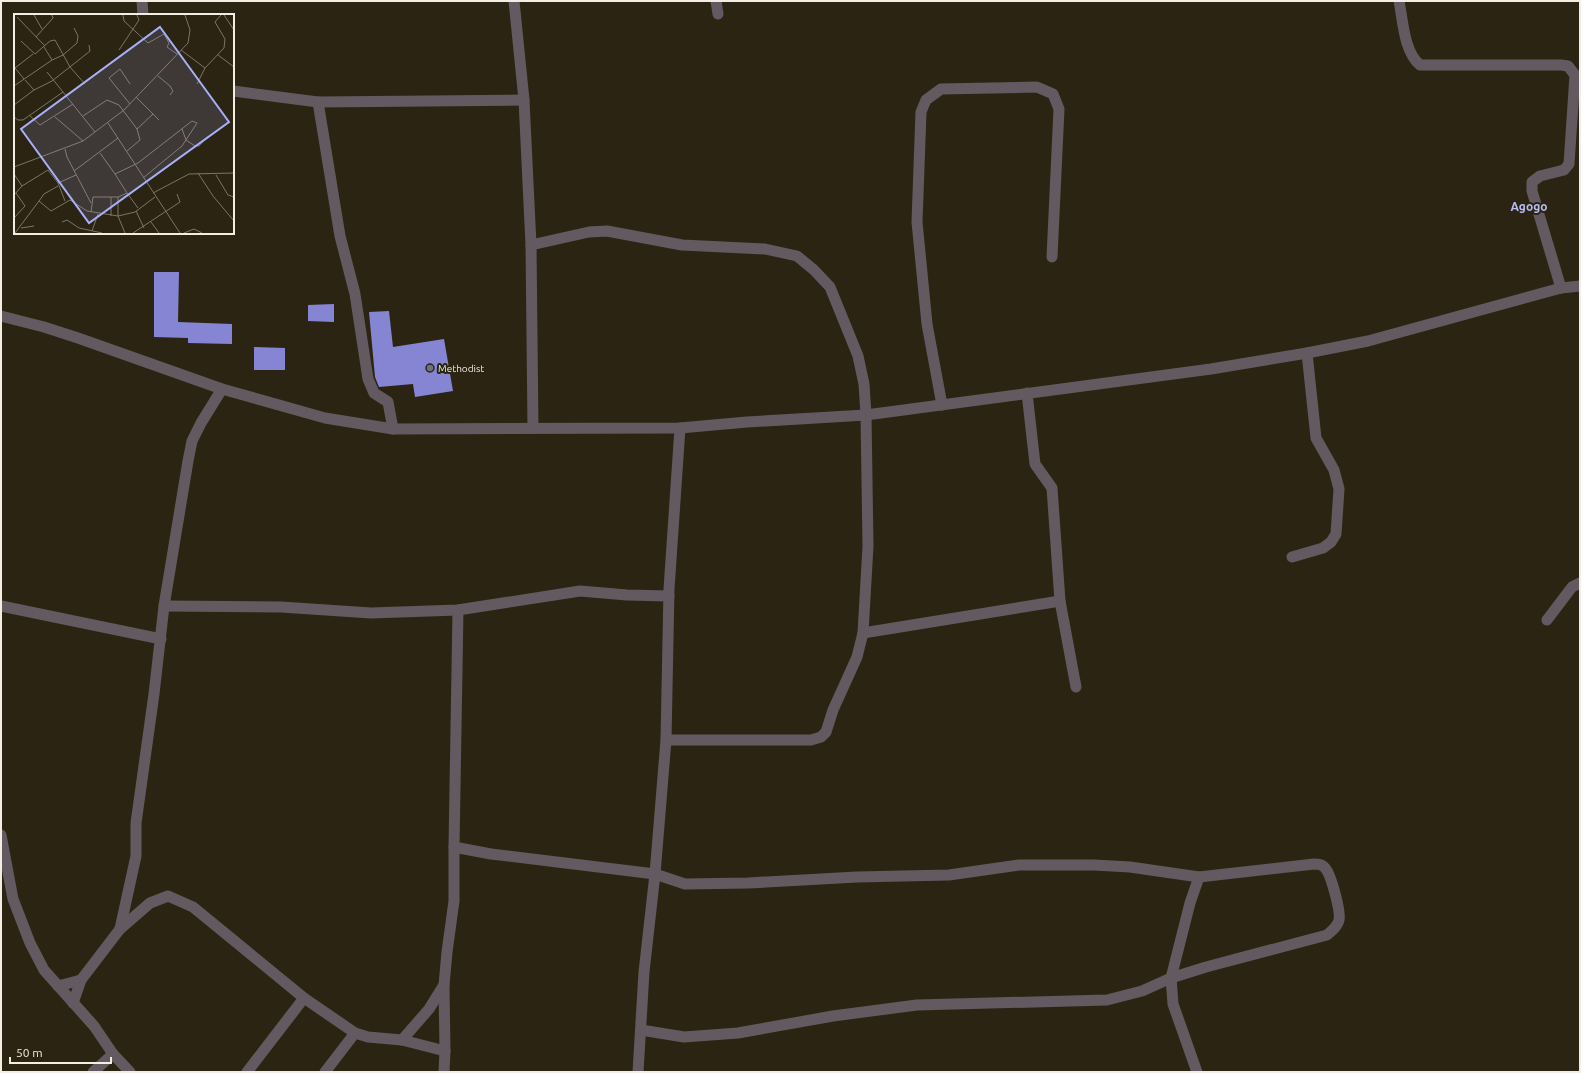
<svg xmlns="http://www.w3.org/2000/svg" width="1581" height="1073" viewBox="0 0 1581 1073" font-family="Ubuntu,sans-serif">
<rect width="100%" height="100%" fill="#2c2413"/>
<!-- building -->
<g fill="#8685d4">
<polygon points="154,272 179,272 178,322 232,324 232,344 188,343 188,338 154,337"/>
<polygon points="334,304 334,322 308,321 308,305"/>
<polygon points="389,311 393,347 444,339 453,391 415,397 413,384 379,387 375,377 369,312"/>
<polygon points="254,347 285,348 285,370 254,370"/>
</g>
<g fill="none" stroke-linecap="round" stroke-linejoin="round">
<!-- minor -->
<g stroke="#625a60" stroke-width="11">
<polyline points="142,1 143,15"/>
<polyline points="514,1 524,100 531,245 533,428"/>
<polyline points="716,1 718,14"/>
<path d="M1399,1C1403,21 1404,52 1420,65H1561L1568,66L1575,75L1569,164L1564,170L1540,176L1532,182V191L1561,288"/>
<polyline points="233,91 318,102 524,100"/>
<polyline points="318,102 340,236 355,294 368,379 374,393 388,402 393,429"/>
<polyline points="531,245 589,232 607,231 682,245 765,249 797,256 814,270 830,287 858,356 864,384 866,415 868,546 863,633 857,657 833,710 826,732 821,737 811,740 666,740"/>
<polyline points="1027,393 1035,464 1052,488 1060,601 1076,687"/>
<polyline points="942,405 927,324 917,222 921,112 926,100 941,89 1037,87 1053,94 1059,109 1052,257"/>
<polyline points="1292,557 1323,548 1331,542 1336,534 1339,489 1334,470 1316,438 1307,353"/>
<polyline points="1,606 161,639"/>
<polyline points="164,606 281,607 371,613 458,610 580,591 627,595 669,596"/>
<polyline points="1547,620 1572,587 1580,583"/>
<polyline points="863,633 1060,601"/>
<polyline points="1,835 13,899 30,943 44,970 94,1026 113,1054 130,1072"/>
<polyline points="454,847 458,610"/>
<polyline points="120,929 136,856 136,823 154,694 164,606 188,461 192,441 201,423 222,389"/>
<polyline points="58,986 81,980"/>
<path d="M73,1003L81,980L120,929L150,903L168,896L193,907L304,998L355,1033L368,1037L402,1040L445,1051L444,985L447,952L454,901V847L491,854L655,874L685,884L748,883L857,877L949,875L1019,865H1094L1130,867L1199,877L1314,864C1318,864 1322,864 1325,868C1331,874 1341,912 1339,920C1338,926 1332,931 1327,935L1206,967L1171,978L1142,991L1107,1000L917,1005L833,1016L738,1033L684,1037L641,1030"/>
<polyline points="402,1040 429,1009 444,985"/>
<polyline points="93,1072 113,1054"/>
<polyline points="247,1072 304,998"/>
<polyline points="325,1072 355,1033"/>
<polyline points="444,1072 445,1051"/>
<polyline points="1197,1072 1173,1004 1171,978 1190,903 1199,877"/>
</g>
<!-- tertiary -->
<g stroke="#625a60" stroke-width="11">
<polyline points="1,316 44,327 78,338 222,389 325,418 393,429 680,428 747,422 866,415 1211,369 1307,353 1368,341 1561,288 1580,286"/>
<polyline points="638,1072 644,972 655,874 666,740 669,589 680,428"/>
</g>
</g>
<!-- markers -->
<circle fill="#6b7280" stroke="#2c2413" stroke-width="1.5" cx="430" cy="368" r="4"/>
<g text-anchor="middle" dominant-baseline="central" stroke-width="4" stroke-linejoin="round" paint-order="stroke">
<!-- poi labels -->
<g font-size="10" fill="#f3ede3" stroke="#2c2413" text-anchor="start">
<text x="438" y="368">Methodist</text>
</g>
<!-- quarter labels -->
<g font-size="12" font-weight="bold" fill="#b7bef7" stroke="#2c2413">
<text x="1529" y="206">Agogo</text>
</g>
</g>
<!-- overview -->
<g transform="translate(14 14)">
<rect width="220" height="220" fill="#2c2413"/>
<path fill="none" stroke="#7c7466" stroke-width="1" d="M20,1L28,15M109,1L110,7L134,29L150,20L155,29L153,33L163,40M210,1L220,16M3,3L31,32M22,23L39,4L38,1M7,27L21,40L36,27L41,26L56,53L71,70M30,33L38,46M105,36L125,6L123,1M167,36L191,54M204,41L220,53M33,58L81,118M144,62L156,72L159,77L156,81M10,65L1,54L19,40M11,66L20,76M183,70L191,54L210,34L211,25L201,8L207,1M0,72L38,46L49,41L63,29L64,22L60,14M122,83L145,106M116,90L95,64L106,55L116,70M0,91L20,76L38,67L66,45L76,37L75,31M15,101L26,111L59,90M69,102L93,86L105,91L123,115L126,126L113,137M0,103L4,106H9L49,78M41,103L69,127M94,109L166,219M123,115L139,100M168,115L172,126L181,132H185L193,123M51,135L53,143L77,189M86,139L101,160M0,153L69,127L110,96L174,29L176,16L171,1M60,157L104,124M184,159L199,182L220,207M0,160L8,172L0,181M202,161L214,181L220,183M8,172L34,156L44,169M113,179L124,194M139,179L175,160L220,159M104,183V202L111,219M25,187L30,180L44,172M51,187L44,169L62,161M122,197L130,214M77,198L79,183H104L113,179L101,160L124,149L178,107L183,109L168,132L129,164M97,202V183M0,204L11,192L2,179M48,208L53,206L65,214L88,219M137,208L145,219M7,214L20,212M78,217L84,200M1,219L25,187L37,197L56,186L73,197L104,202L121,198L141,183M119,219L166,188L163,180M170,219L180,215L188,219"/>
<path fill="#a8b0fc" fill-opacity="0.15" stroke="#a8b0fc" stroke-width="2" d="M146,13L215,108L75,209L7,115Z"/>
<rect width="220" height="220" fill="none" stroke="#f3ede3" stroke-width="2"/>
</g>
<!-- border -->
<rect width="1581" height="1073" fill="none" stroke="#f3ede3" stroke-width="4"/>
<!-- scale -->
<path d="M10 1057v6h101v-6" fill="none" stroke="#f3ede3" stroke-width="2"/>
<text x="16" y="1057" font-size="12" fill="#f3ede3" stroke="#2c2413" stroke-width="3" paint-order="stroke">50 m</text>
</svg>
